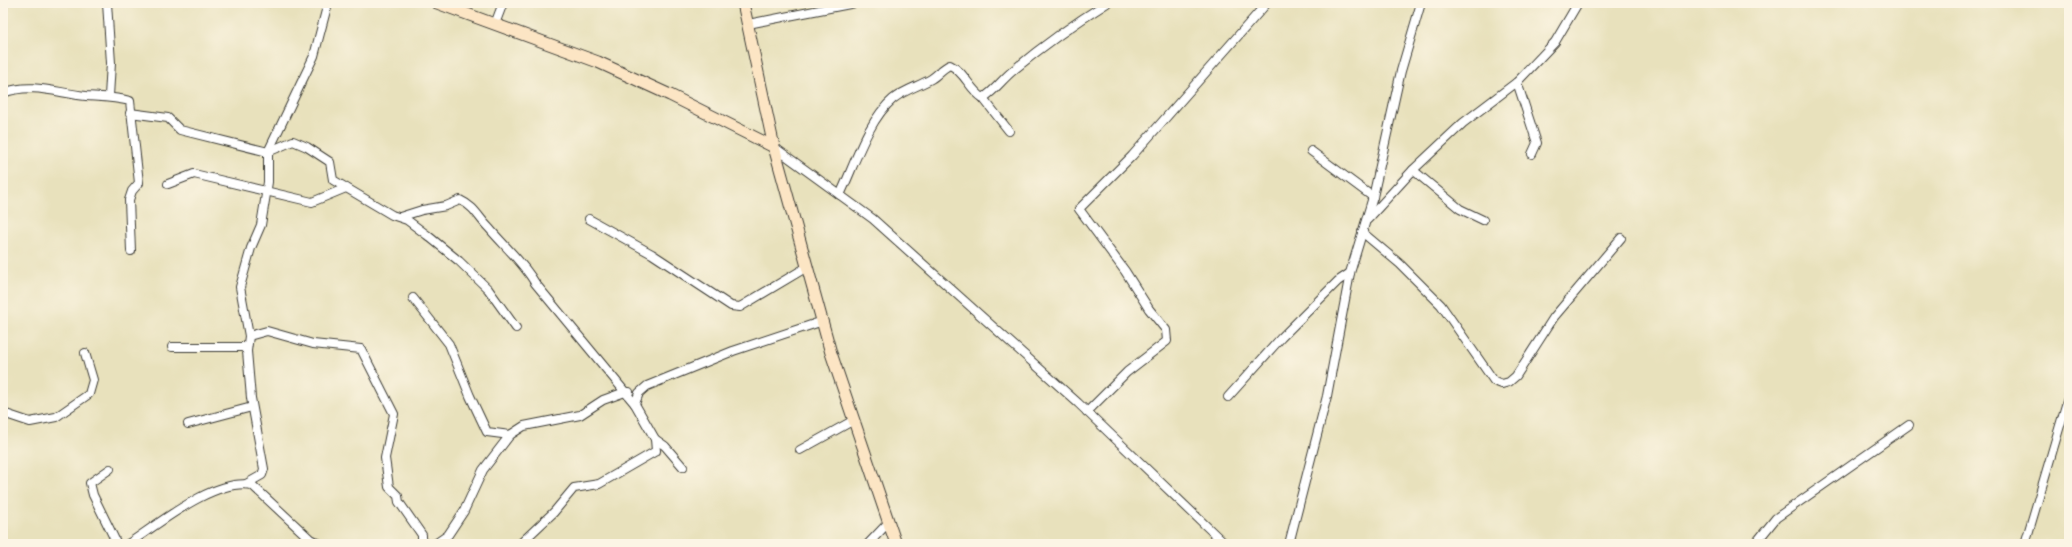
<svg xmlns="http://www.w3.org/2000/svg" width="2072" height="547" viewBox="0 0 2072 547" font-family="Mynerve,sans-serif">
<rect width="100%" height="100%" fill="#fcf5e5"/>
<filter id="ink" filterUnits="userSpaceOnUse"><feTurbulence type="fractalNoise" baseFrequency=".025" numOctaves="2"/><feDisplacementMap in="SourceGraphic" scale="8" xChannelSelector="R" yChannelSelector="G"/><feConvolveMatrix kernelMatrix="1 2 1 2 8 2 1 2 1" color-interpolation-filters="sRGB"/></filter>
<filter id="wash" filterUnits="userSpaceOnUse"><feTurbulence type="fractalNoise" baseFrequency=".012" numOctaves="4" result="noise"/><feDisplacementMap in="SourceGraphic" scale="16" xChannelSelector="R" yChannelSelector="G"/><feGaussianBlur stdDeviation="0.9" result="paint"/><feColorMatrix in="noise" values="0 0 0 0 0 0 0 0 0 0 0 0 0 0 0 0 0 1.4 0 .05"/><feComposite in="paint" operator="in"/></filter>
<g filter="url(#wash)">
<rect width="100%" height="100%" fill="#e8e1bc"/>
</g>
<g filter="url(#ink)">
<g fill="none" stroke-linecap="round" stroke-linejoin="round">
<!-- street casing -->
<g stroke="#3b3a34" stroke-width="10">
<g id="street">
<polyline points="107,3 111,63 109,96"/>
<polyline points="3,6 4,3"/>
<polyline points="495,24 503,3"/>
<polyline points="748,24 855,3"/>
<polyline points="1517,82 1537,143 1532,154"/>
<path d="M3,93C32,82 57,93 86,96C102,97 115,97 130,101L139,183L132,191L129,200L131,251"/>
<polyline points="983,98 1009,131"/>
<polyline points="130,113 168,118 180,130 268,152 293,141 307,147 330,162 333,180 392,215 407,220 427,235 459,261 488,289 516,328"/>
<polyline points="774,147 873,219 1078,403 1225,544"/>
<polyline points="1311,151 1373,197"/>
<polyline points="1413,170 1460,209 1483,220"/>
<polyline points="168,184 194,174 312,202 346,188"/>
<path d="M840,195C854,166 868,120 893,99C904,90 919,86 931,79C938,75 942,68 950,65C965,72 969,89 983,98C995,91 1003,78 1015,69C1044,45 1075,23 1107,3"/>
<path d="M400,217L422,210L446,206L460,200C475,207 478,217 489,228C505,247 523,262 535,283L635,404"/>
<polyline points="589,219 652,254 731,306 740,307 807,267"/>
<polyline points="1368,219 1413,170 1463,123 1517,82 1555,42 1578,3"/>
<polyline points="1362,232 1400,264 1441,305 1494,381 1502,384 1509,382 1516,376 1554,317 1621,238"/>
<polyline points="413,298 449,344 470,396 487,432 510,435"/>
<polyline points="249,336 267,331 313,344 361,349 394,414 385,458 389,487 398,496 399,502 422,535 422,544"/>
<polyline points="172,347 243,347 247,351 251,398 264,469 262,475 246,484"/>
<polyline points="247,351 249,336 240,287 251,248 261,225 268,182 268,152 314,56 328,3"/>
<polyline points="1228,397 1281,338 1338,281 1350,273"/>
<polyline points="1087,412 1127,372 1167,341 1166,330 1149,309 1125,271 1079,209 1132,156 1267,3"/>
<polyline points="3,413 30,422 56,417 89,394 93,380 85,353"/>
<polyline points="188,424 252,407"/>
<polyline points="655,439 665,446 683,467"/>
<polyline points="800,450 854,420"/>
<polyline points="110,469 90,483 93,495 117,544"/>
<path d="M128,544C160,523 214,478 252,485L310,539L320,544"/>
<polyline points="435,544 448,535 464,511 483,470 510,435 524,426 580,415 603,400 625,392 629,392"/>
<polyline points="520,544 554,512 574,488 599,484 656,451 655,439 635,404 639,393 647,386 733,351 823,321"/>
<polyline points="868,544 888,523"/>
<polyline points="1289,544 1327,396 1350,273 1373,197 1401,71 1421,3"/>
<polyline points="1755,544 1776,518 1909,425"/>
<polyline points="2025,544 2069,395"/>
</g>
</g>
<!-- secondary casing -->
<g stroke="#3b3a34" stroke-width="13">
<g id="secondary">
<polyline points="437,3 598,62 670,95 774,147"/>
<polyline points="743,3 774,147 831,353 896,544"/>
</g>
</g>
<!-- street -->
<use href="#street" stroke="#fff" stroke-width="8"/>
<!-- secondary -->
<use href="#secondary" stroke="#fce5c4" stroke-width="11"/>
</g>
</g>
<!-- margin -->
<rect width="2072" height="547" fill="none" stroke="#fcf5e5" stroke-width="16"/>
</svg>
